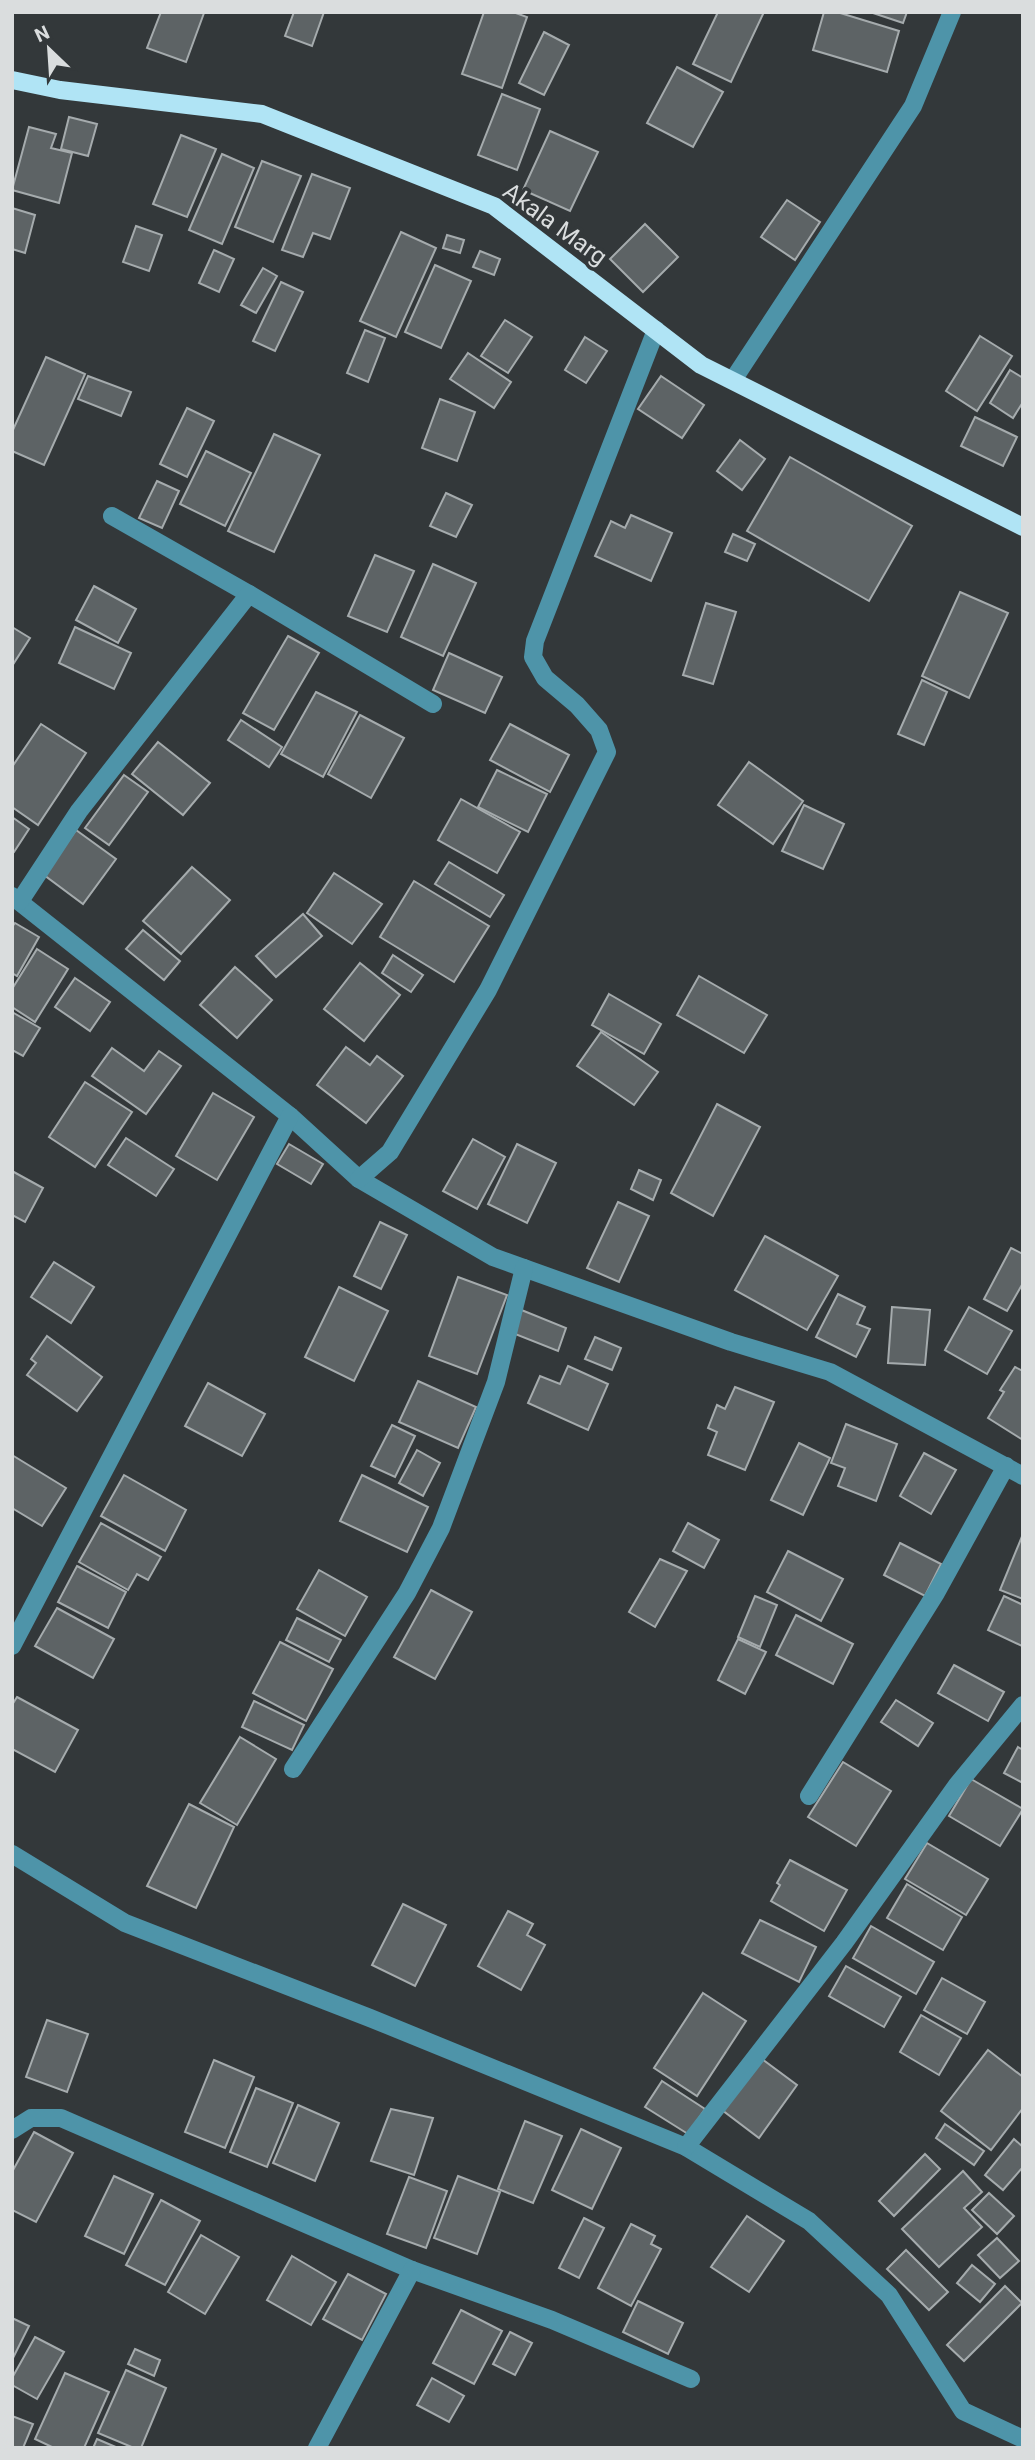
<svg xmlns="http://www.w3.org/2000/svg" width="1035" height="2460" viewBox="0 0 1035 2460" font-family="Roboto,sans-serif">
<rect width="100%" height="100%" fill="#33383a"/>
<!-- building -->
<g fill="#5d6365" stroke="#a5abad" stroke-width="2">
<polygon points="161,12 204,13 186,62 147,48"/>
<polygon points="294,12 324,12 312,46 285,36"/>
<polygon points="484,12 513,12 527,17 502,88 462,74"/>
<polygon points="718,12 764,12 731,82 693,64"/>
<polygon points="824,12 837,12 899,31 887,72 813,50"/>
<polygon points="870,12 907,12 903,23"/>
<polygon points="544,32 569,45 544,95 519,83"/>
<polygon points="677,67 723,92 693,147 647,123"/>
<polygon points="502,94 540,109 517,170 478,155"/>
<polygon points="69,117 97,124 88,156 61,149"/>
<polygon points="29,127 56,134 51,148 72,153 59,203 12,190"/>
<polygon points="550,131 598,152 570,211 523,190"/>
<polygon points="181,135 216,149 187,217 153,204"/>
<polygon points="222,154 254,168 222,244 189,230"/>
<polygon points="262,161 301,176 273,242 235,227"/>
<polygon points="312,174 350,188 330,239 313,233 303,257 282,250"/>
<polygon points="787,200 820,222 795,260 761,237"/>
<polygon points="12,208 35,215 25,253 12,249"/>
<polygon points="645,224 678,257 643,292 610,259"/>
<polygon points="136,226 162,235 149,271 123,262"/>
<polygon points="401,232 436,248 396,337 360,321"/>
<polygon points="447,235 464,240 460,253 443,248"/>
<polygon points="214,250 234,259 219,292 199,283"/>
<polygon points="480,251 500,259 494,275 473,267"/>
<polygon points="435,265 471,281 441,348 405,332"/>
<polygon points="263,268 277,276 256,313 241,305"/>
<polygon points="281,282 303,292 275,351 253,341"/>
<polygon points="505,320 532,337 508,373 481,356"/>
<polygon points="365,330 385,338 368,382 347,373"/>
<polygon points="980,336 1012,356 977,411 946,391"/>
<polygon points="585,337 607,351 586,383 565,370"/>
<polygon points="468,353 511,382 494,408 450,379"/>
<polygon points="46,357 85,374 44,465 12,451 12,432"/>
<polygon points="1010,370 1023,378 1023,402 1013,418 990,403"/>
<polygon points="88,376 131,392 121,416 78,399"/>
<polygon points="661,376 704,405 682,438 638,409"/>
<polygon points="440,399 475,412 457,461 422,448"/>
<polygon points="187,408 214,421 187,477 160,464"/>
<polygon points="975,417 1017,437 1003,466 961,446"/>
<polygon points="274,434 320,455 274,552 228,531"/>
<polygon points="740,440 765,459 742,490 717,471"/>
<polygon points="206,451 251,473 225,526 180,504"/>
<polygon points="790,457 912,526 869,601 747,531"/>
<polygon points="157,481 179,491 162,528 139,518"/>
<polygon points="446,493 472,505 456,537 430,526"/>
<polygon points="631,515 672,533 651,581 595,556 611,521 625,528"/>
<polygon points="733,534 755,544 747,561 725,552"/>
<polygon points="375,555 414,571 387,632 348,616"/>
<polygon points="433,564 476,583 443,656 401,637"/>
<polygon points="94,586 136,609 118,643 76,620"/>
<polygon points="960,592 1008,613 969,698 922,676"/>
<polygon points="706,603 736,612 713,684 683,675"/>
<polygon points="12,627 30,638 12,666"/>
<polygon points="75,627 131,653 114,689 59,663"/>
<polygon points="288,636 319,653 274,730 243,713"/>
<polygon points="449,653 502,677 485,713 433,690"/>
<polygon points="922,680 947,692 924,745 898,734"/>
<polygon points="316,692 357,712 323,777 281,754"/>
<polygon points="360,715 404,738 371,798 328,774"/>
<polygon points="241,720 282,747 269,767 228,740"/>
<polygon points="41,724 86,753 38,825 12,807 12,767"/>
<polygon points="510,724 569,755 550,792 490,760"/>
<polygon points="158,742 210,783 183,815 132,774"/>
<polygon points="749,762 803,801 773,844 718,805"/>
<polygon points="497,770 547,794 528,832 478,807"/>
<polygon points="124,775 148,792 109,845 85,828"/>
<polygon points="461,799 520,832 497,873 438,840"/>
<polygon points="804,805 844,824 823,869 782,851"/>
<polygon points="12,817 29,829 14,852 12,851"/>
<polygon points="76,830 116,859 83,904 44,875"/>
<polygon points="449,862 504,895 490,917 435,884"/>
<polygon points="192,867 230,900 181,954 143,921"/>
<polygon points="334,873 382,904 352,944 307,913"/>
<polygon points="414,881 489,926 454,982 380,937"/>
<polygon points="303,914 322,936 276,977 256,956"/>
<polygon points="15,923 39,937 17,976 12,973 12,927"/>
<polygon points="143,930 180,961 164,980 126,949"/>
<polygon points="37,949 68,969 35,1022 12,1007 12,989"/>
<polygon points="393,955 423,975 411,992 382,973"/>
<polygon points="360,963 400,995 364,1041 324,1009"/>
<polygon points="235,967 272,1000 237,1038 200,1005"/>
<polygon points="699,976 767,1015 744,1053 677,1015"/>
<polygon points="75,978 110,1002 90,1031 55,1007"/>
<polygon points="609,994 661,1024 644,1054 592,1025"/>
<polygon points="12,1012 40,1028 23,1056 12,1050"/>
<polygon points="601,1032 658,1072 634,1105 577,1066"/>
<polygon points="346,1047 370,1065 377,1056 403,1076 366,1123 317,1085"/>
<polygon points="112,1048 144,1071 159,1051 181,1066 146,1114 92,1076"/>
<polygon points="85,1082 132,1112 95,1167 49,1137"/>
<polygon points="213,1093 254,1117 217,1180 176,1156"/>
<polygon points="717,1104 760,1127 713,1216 671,1193"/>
<polygon points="126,1138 174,1169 156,1196 108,1165"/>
<polygon points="473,1139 505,1157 477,1209 443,1191"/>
<polygon points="289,1144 323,1164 311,1184 277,1164"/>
<polygon points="517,1144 556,1163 527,1223 488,1204"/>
<polygon points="639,1170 661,1180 653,1200 631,1189"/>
<polygon points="12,1171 43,1188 25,1222 12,1215"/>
<polygon points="618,1202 649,1216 619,1282 587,1268"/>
<polygon points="380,1222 407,1235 381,1289 354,1276"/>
<polygon points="765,1236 838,1276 807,1330 735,1290"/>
<polygon points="1011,1248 1023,1254 1023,1283 1007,1311 984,1299"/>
<polygon points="54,1262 94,1287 71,1323 31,1297"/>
<polygon points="458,1277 507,1295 477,1374 429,1356"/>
<polygon points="339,1287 388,1311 354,1381 305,1357"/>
<polygon points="838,1294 865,1307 857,1324 870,1329 856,1357 816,1337"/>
<polygon points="892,1307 930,1310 925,1365 888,1363"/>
<polygon points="969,1307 1012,1331 987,1374 945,1350"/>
<polygon points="519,1309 566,1328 558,1351 510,1332"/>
<polygon points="47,1336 102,1377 77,1411 27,1375 36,1363 31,1359"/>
<polygon points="595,1337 621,1348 612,1370 585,1359"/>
<polygon points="568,1366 608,1384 588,1430 528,1403 540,1376 560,1384"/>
<polygon points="1015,1367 1023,1371 1023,1440 988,1418 1004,1392 1000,1390"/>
<polygon points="418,1381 476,1407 458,1448 399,1422"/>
<polygon points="208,1383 265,1414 242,1456 185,1426"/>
<polygon points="735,1387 774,1402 745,1470 708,1455 717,1432 708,1428 717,1405 725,1409"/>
<polygon points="846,1424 897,1444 876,1501 838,1486 845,1468 831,1463"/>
<polygon points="392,1425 415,1436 395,1477 371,1466"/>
<polygon points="799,1443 830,1458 803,1515 771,1500"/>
<polygon points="417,1450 440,1463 423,1496 399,1483"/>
<polygon points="924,1453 956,1470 931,1514 900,1496"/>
<polygon points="12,1455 66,1488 42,1526 12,1508"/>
<polygon points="124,1475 186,1510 165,1551 101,1516"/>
<polygon points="362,1475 428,1507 407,1552 340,1521"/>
<polygon points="101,1523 161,1557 148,1580 137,1574 128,1590 79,1562"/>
<polygon points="688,1523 719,1540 704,1568 673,1551"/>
<polygon points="1023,1534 1023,1599 1000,1590"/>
<polygon points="900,1543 941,1564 925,1596 884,1575"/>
<polygon points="788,1551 843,1579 821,1621 767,1592"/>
<polygon points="660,1559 687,1571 655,1627 629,1612"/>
<polygon points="77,1566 126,1592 108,1628 58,1602"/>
<polygon points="319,1570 367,1597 345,1636 297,1609"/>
<polygon points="431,1590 472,1612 435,1679 394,1657"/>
<polygon points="755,1596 777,1605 760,1647 738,1637"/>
<polygon points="1004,1596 1023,1605 1022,1646 988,1630"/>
<polygon points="57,1608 114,1639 93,1678 35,1646"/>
<polygon points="796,1615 853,1644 833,1684 776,1655"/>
<polygon points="297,1618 341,1640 329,1662 286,1640"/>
<polygon points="738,1639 766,1652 745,1694 718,1680"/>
<polygon points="280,1642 333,1669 306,1721 253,1693"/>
<polygon points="954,1665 1004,1692 988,1721 938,1693"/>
<polygon points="17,1697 78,1730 55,1772 12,1749 12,1705"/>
<polygon points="896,1700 933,1723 918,1746 881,1722"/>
<polygon points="254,1701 304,1725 292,1750 242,1727"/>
<polygon points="240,1737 276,1759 237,1825 200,1803"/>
<polygon points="1018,1747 1023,1750 1023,1783 1004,1773"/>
<polygon points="843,1762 891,1791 856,1846 808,1817"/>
<polygon points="971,1779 1023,1809 1000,1846 949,1816"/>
<polygon points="189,1804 234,1827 196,1908 147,1886"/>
<polygon points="927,1843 988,1879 966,1915 905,1879"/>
<polygon points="790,1860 847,1890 824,1931 771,1901 780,1885 777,1883"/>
<polygon points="907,1884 962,1917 943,1950 887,1918"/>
<polygon points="403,1904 446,1925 415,1986 372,1965"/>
<polygon points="508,1911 533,1924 527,1935 545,1945 521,1990 478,1966"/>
<polygon points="760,1920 816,1947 799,1982 742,1953"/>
<polygon points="871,1926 934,1962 916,1994 853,1958"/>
<polygon points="846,1966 901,1997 884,2027 829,1996"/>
<polygon points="942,1978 985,2002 967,2034 924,2010"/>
<polygon points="703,1993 746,2021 697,2096 654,2068"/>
<polygon points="921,2015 961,2038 939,2075 900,2052"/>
<polygon points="47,2020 88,2034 67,2092 26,2077"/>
<polygon points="988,2050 1023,2077 1023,2108 991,2150 941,2111"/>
<polygon points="762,2059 797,2085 759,2138 722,2110"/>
<polygon points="214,2060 254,2077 225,2148 185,2132"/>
<polygon points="662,2081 705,2109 688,2134 645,2107"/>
<polygon points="256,2088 293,2103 267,2167 230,2152"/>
<polygon points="298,2105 339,2123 315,2181 273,2163"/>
<polygon points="391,2109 433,2118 414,2175 371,2161"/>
<polygon points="525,2121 562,2136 533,2203 498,2189"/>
<polygon points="945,2124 984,2151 974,2165 936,2138"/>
<polygon points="581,2129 621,2148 592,2209 552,2190"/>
<polygon points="34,2132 73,2153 36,2222 12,2210 12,2172"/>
<polygon points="1014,2139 1023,2147 1023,2167 1003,2190 985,2175"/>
<polygon points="925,2154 940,2169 894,2216 879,2201"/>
<polygon points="963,2171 982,2192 964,2208 982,2227 939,2267 902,2229"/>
<polygon points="114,2176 153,2194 124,2254 85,2236"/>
<polygon points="458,2176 500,2192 477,2254 434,2238"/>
<polygon points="409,2177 447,2191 426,2248 387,2234"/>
<polygon points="989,2193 1014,2216 997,2234 972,2210"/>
<polygon points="161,2200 200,2221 165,2285 126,2265"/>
<polygon points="747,2216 784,2241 749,2292 711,2267"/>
<polygon points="584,2218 604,2228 579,2278 559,2268"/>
<polygon points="631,2224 655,2236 651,2244 661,2249 631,2306 598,2288"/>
<polygon points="201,2235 239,2257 205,2314 168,2292"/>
<polygon points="997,2238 1019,2261 1000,2278 978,2255"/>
<polygon points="906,2250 948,2292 929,2310 887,2269"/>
<polygon points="292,2256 336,2282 311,2325 267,2300"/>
<polygon points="972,2265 995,2284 980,2302 957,2283"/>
<polygon points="348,2274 386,2294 362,2340 323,2319"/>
<polygon points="1005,2286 1022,2303 964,2361 947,2345"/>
<polygon points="638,2301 683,2323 668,2354 623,2332"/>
<polygon points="461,2310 502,2331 474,2384 433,2363"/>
<polygon points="12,2318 29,2326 12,2360"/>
<polygon points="510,2332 532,2343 515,2375 493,2364"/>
<polygon points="35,2337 64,2352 37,2399 12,2385 12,2378"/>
<polygon points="135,2349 160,2360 154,2376 128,2364"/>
<polygon points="126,2370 166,2388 141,2448 134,2448 98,2433"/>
<polygon points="65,2373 109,2392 84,2448 54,2448 35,2439"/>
<polygon points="432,2378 464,2396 449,2422 417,2405"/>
<polygon points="12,2416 33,2424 23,2448 12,2447"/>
<polygon points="97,2439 118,2448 93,2448"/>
</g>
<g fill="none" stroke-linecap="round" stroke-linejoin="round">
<!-- minor -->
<g stroke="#4e94a9" stroke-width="18">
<polyline points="733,380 913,106 952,12"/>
<polyline points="112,516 249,594"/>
<polyline points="12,896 290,1116 359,1179 493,1257 731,1342 830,1372 1023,1476"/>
<polyline points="20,901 79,811 249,594 433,704"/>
<polyline points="359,1179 390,1152 488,990 607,752 599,730 577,705 545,678 533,657 535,641 656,330"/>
<polyline points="12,1646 290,1116"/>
<polyline points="293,1769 407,1593 441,1528 496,1382 524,1268"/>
<polyline points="809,1796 936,1593 1006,1466"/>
<polyline points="12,1854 125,1923 370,2018 686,2147 809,2221 889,2295 963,2411 1023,2439"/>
<polyline points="12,2130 31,2118 61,2118 412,2270 552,2320 691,2379"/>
<polyline points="686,2147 844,1943 957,1785 1023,1705"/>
<polyline points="317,2448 412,2270"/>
</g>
<!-- major -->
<polyline stroke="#b0e4f5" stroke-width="18" points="12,80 60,90 262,114 494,206 701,365 1023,527"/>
</g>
<g text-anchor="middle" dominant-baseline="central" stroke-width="7" stroke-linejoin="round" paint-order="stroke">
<!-- street labels -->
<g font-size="24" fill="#daddde" stroke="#33383a">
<text transform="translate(555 224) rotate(36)">Akala Marg</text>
</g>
</g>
<!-- border -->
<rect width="1035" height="2460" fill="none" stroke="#daddde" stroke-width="28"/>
<!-- north arrow -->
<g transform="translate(49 49) rotate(335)" stroke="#33383a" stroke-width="5" paint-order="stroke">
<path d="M0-5L12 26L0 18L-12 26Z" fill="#daddde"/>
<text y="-10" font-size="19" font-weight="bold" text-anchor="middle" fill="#daddde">N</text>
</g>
</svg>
